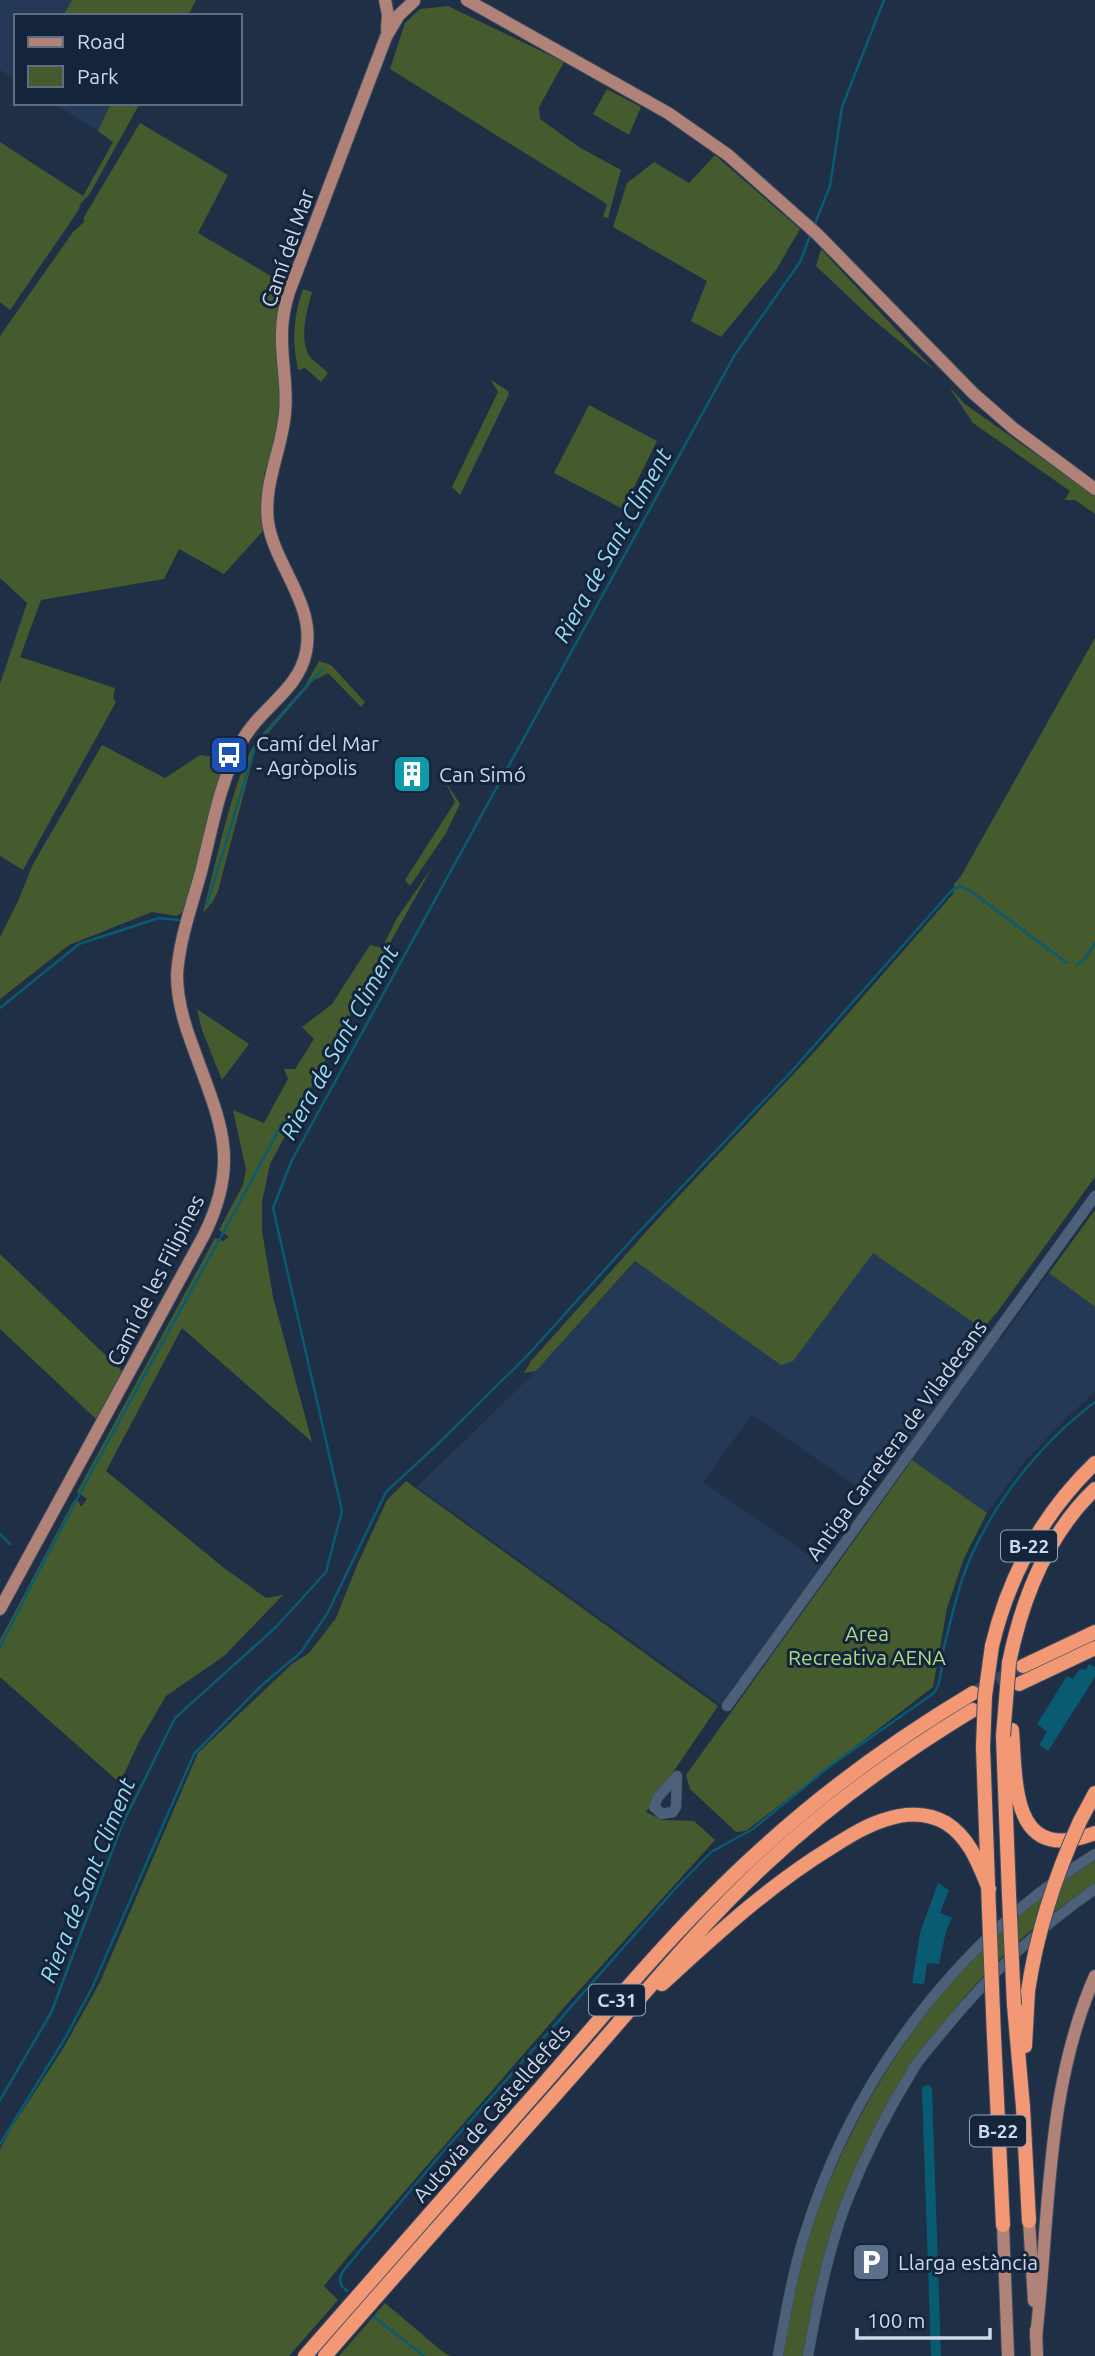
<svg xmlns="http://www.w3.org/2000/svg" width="1095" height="2356" viewBox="0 0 1095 2356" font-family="Ubuntu,sans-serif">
<rect width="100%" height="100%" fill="#1e2f46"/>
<!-- built -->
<g fill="#243956">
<polygon points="0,0 72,0 63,16 16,16 16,80 0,70"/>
<polygon points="53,103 111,103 98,131"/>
<polygon points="869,1245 1000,1340 1049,1273 1095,1307 1095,1392 1064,1420 1025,1461 987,1513 903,1454 865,1492 752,1415 703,1482 832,1571 731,1712 417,1487 536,1371 636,1261 781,1364"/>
</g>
<!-- green -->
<g fill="#455b2d">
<polygon points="72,0 196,0 188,16 63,16"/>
<polygon points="448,6 564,62 539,107 540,119 579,147 621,170 608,218 603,217 607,204 390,69 405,23 420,9"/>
<polygon points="607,89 641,107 629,135 593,114"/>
<polygon points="111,103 140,103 89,195 81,203 78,211 10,310 0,302 0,142 83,196 113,142 98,131"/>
<polygon points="140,123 228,175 198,233 286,285 275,337 280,388 278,427 264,475 262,532 224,574 179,549 164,579 41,600 20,657 115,688 113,698 116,702 23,870 0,856 0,684 27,603 0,578 0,336 73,232 84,222 84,217"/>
<polygon points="715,155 800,229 776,270 721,337 691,321 707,281 613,227 627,183 654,162 689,183"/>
<polygon points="821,249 934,370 870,317 816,266"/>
<path d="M303,289L312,292C307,310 298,341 311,358C316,363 323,368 328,373L321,382L305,368L298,370C292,341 293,317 303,289Z"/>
<polygon points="490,379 508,391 509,394 460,495 452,487 498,392"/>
<polygon points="949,387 965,404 1095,496 1095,514 1075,500 1065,500 1070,491 973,423"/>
<polygon points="589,405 657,441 623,509 554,473"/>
<polygon points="1095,638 1095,1177 998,1311 983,1329 873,1253 793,1361 781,1365 635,1261 536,1371 524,1373 531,1361 663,1213 818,1048 953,894 954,884 961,876"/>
<path d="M319,661L331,665L365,702L361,707L328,673L313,681L256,747L218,891L213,901L203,913C217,860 230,788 256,741L305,686Z"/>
<polygon points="102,745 165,778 200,755 227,759 185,910 177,916 152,912 69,945 0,999 0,937 18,901 33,864"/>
<polygon points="445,781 460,804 446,833 410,886 405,880 455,802"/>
<polygon points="433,866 363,991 270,1164 262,1202 262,1231 273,1297 312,1442 182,1328 106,1471 224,1568 266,1598 283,1595 224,1656 166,1696 139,1742 120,1783 0,1677 0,1640 74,1500 79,1502 81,1507 87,1499 77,1492 215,1238 223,1241 229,1237 219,1230 243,1185 246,1170 233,1110 264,1123 288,1079 284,1069 295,1069 314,1039 302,1027 332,1004 370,945 382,948 397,918"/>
<polygon points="197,1009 249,1044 222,1080 202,1030"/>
<polygon points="1095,1210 1095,1307 1049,1273"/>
<polygon points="0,1254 122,1371 96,1419 0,1329"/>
<polygon points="912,1460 987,1513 964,1558 947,1608 933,1687 746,1831 736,1832 690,1789 686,1775"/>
<polygon points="406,1481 718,1706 646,1812 662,1820 694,1821 715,1840 567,2004 346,2259 324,2286 338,2300 289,2356 0,2356 0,2149 10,2130 64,2047 100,1982 198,1753 292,1664 309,1653 336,1618 358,1563 387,1500"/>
<path d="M1095,1861V1883C1072,1899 1048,1915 1027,1934C942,2008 878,2107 838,2212C821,2258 811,2308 803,2356H782C791,2305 802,2250 821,2202C874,2065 968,1937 1095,1861Z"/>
<polygon points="385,2303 443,2352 450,2356 339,2356"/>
</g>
<!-- water -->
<g fill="#095b71">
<polygon points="1089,1664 1095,1667 1095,1677 1048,1751 1039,1745 1047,1732 1037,1724 1067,1676 1078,1682"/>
<polygon points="938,1883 949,1890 940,1913 952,1918 946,1931 939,1964 927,1963 924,1984 912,1983 920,1933"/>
</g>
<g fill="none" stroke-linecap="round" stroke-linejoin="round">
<!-- stream -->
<g stroke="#095b71" stroke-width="2.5">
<polyline points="814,226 830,186 842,107 884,0"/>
<polyline points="207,904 256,744 322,669"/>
<polyline points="1076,965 1084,960 1095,943"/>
<polyline points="0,1008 79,944 159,918 179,920"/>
<polyline points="0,1534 10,1544"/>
<path d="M0,1647C89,1469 190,1297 283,1122"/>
<polyline points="0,2100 51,2013 122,1825 175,1718 276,1627 326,1572 342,1511 273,1208 292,1160 734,356 800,262 810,236"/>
<polyline points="0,2144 64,2040 92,1988 194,1754 261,1686 301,1652 327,1614 386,1492 440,1442 526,1357 637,1234 790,1073 953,889 960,886 972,892 1067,963"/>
<path d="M347,2291L341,2285L340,2278L343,2271L441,2154L674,1890L711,1852L753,1829L830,1766L934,1693C943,1680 941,1662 944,1647C948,1631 952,1615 956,1600C975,1524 1033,1449 1095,1402"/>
<polyline points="374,2317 424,2356"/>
</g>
<!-- canal -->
<g stroke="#095b71" stroke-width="10">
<polyline points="1071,1692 1082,1674"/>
<polyline points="927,2090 936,2356"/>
</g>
<!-- highway-tunnel -->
<polyline stroke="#38485e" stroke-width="14" stroke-dasharray="14 7" stroke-linecap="butt" points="978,1691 1023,1666"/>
<!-- minor casing -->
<g stroke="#3f4d61" stroke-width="11">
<g id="minor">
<polyline points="727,1706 1095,1196"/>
<polygon points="677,1776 676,1807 673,1812 662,1814 654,1807 658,1797"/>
<path d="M778,2356C785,2316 792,2275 804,2236C852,2080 956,1941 1095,1854"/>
<path d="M808,2356C817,2304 828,2250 847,2201C865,2155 888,2110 914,2068C922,2055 934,2043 944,2030C988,1976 1037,1929 1095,1889"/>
</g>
</g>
<!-- major casing -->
<g stroke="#3f4d61" stroke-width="14">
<g id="major">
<polyline points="385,0 388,15 387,30"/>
<polyline points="467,0 668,113 728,155 817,234 973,393 1013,428 1095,489"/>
<path d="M0,1609L204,1235C242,1159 219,1120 193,1047C184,1024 177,1001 177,975C179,940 192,905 201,872C212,829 220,780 242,741C260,708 299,690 306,652C316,604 275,567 268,522C263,483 282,450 285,413C288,386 281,360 282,333C282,319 285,305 289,292L386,37L399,15L414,1"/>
<polyline points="1029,2221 1034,2301"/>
<polyline points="1003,2225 1008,2356"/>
<polyline points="1036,2330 1037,2356"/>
<path d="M1036,2337C1050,2215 1045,2090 1095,1976"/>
</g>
</g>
<!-- highway casing -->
<g stroke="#3f4d61" stroke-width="16">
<g id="highway">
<path d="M992,1646C1009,1575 1042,1514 1095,1463"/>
<path d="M1009,1663C1022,1599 1047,1535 1095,1489"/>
<polyline points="1023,1666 1095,1632"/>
<polyline points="1019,1684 1095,1648"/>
<path d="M1012,1730C1016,1787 1012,1865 1095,1833"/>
<polyline points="1003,1736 1009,1895"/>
<polyline points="983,1747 989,1911"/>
<polyline points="1080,1821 1095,1793"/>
<path d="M662,1984C716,1935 768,1886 832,1847C848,1837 865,1826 884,1820C904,1813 927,1812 946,1823C970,1838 979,1865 989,1889"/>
<polyline points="1014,2005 1023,2107 1029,2221"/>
<polyline points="994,2037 1003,2225"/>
<polyline points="1025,2046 1028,1991"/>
<path d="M305,2356C384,2266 463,2176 542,2086C611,2007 679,1924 757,1853C823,1792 896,1739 973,1693"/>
<path d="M325,2356C409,2259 495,2163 580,2067C641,1998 698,1927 766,1864C829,1805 899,1755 973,1710"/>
</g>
</g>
<!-- minor -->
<use href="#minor" stroke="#4d6079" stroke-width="10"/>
<!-- major -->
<use href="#major" stroke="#b18277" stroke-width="12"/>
<!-- highway -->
<use href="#highway" stroke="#f39875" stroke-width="14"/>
<!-- highway-bridge casing -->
<g stroke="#3f4d61" stroke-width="16" stroke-linecap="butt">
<g id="highway-bridge">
<polyline points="1003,1736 1009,1663"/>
<polyline points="983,1747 985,1696 992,1646"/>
<polyline points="1009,1895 1014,2005"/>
<polyline points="989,1911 994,2037"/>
<path d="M1028,1991C1037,1931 1055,1876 1080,1821"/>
</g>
</g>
<!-- highway-bridge -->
<use href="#highway-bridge" stroke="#f39875" stroke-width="14"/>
</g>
<!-- icons -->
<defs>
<g id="bus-square" transform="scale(2.0125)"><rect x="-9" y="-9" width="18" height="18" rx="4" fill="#1a4fb4" stroke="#14253b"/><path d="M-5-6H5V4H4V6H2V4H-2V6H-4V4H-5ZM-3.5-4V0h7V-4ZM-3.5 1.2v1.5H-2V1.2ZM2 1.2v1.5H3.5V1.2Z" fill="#fff"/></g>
<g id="building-square" transform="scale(2.0125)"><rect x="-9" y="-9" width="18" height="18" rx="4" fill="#0f9aa8" stroke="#14253b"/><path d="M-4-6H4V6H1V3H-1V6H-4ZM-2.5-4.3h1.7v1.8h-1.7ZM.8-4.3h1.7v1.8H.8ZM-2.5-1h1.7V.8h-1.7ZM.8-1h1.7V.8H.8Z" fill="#fff"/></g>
<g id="parking-square" transform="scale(2.0125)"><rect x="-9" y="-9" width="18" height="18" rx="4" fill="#5c6f8a" stroke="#14253b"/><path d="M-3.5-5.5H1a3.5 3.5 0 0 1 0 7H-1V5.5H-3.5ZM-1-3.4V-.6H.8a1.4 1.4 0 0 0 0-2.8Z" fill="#fff"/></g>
</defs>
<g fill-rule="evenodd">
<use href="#bus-square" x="229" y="755"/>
<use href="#building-square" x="412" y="774"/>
<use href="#parking-square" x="871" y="2262"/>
</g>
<g text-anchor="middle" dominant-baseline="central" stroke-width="6" stroke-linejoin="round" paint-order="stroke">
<!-- shield labels -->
<g fill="#14253b" stroke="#96a3b4" stroke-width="2">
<rect x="1001" y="1530.5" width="56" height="31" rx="5"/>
<rect x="589" y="1984.5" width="56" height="31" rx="5"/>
<rect x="970" y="2115.5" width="56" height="31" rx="5"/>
</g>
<g font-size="19" font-weight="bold" fill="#ced9e8">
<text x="1029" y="1546">B-22</text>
<text x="617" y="2000">C-31</text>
<text x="998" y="2131">B-22</text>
</g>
<!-- street labels -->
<g font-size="21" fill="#ced9e8" stroke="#14253b">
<text transform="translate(287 248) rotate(-71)">Camí del Mar</text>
<text transform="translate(155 1280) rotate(-63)">Camí de les Filipines</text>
<text transform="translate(896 1440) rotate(-54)">Antiga Carretera de Viladecans</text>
<text transform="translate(491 2113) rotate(-49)">Autovia de Castelldefels</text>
</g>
<!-- poi labels -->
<g font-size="21" fill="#ced9e8" stroke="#14253b" text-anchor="start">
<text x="256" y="743">Camí del Mar<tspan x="256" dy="24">- Agròpolis</tspan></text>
<text x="439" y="774">Can Simó</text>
<text x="898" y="2262">Llarga estància</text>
</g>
<!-- park labels -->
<g font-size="21" fill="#aedb7f" stroke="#14253b">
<text x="867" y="1633">Area<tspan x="867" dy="24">Recreativa AENA</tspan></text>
</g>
<!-- water labels -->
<g font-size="23" font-style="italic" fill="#97dcf5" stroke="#14253b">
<text transform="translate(612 545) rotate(-61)">Riera de Sant Climent</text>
<text transform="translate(339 1042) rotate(-61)">Riera de Sant Climent</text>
<text transform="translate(87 1880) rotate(-68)">Riera de Sant Climent</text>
</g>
</g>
<!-- legend -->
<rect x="14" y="14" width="228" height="91" fill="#14253b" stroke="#5e6d80" stroke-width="2"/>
<rect x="28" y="37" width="35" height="10" fill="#b18277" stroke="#5e6d80" stroke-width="2"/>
<text x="77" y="49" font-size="21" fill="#ced9e8">Road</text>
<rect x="28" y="66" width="35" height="21" fill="#455b2d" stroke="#5e6d80" stroke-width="2"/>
<text x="77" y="84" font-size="21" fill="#ced9e8">Park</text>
<!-- scale -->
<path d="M857 2328v10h133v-10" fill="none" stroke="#ced9e8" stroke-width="3.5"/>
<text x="867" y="2328" font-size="21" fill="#ced9e8" stroke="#14253b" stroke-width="5" paint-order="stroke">100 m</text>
</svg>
